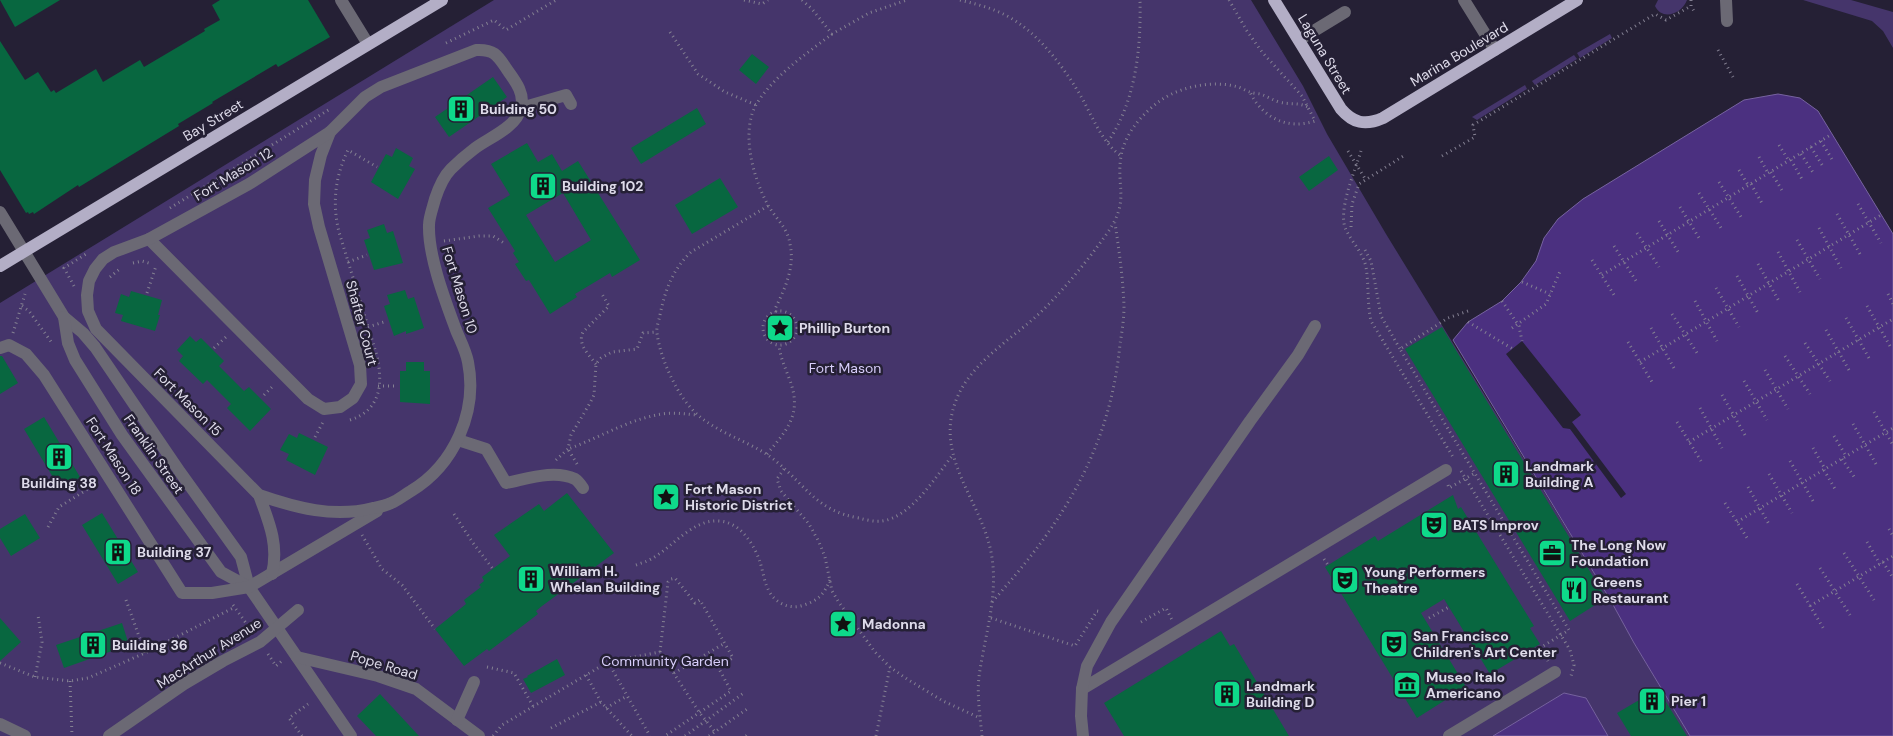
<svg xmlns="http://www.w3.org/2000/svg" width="1893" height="736" viewBox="0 0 1893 736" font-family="'DM Sans',sans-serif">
<rect width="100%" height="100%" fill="#252035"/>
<!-- green -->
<g fill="#45356b">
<polygon points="494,0 1251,0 1303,86 1327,134 1386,234 1611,601 1634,643 1690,736 1608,736 1586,698 1564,693 1493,736 0,736 0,303"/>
<path d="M1658,0H1687C1682,14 1662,21 1655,6Z"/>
<polygon points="1803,0 1851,0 1893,12 1893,48 1883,31 1872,21"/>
<polygon points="1610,34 1612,38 1580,58 1577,53"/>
<polygon points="1574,55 1577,59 1535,85 1532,81"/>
<polygon points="1525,85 1527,89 1477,120 1472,117"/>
</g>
<!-- water -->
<g fill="#4b3080" stroke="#7763a0">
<polygon points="1778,94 1800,98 1818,111 1893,234 1893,736 1690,736 1634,643 1611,601 1453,340 1468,322 1502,301 1521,282 1536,261 1544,238 1558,219 1583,199 1744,100"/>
<polygon points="1564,693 1586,698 1608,736 1493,736"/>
</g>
<!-- pier -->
<polygon fill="#252035" points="1522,341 1581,415 1572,422 1626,494 1621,498 1570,429 1563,428 1506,354"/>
<!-- building -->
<g fill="#086740" fill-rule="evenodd">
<polygon points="0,0 60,0 15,27"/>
<polygon points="220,0 308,0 330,37 278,67 276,64 212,102 213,103 178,124 179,126 79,187 78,185 34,214 33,212 29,214 28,212 26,213 0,170 0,41 25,80 38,72 51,92 54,90 56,93 96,69 103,82 140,60 144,67 205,31 204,29 220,20 212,5"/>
<polygon points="752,54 769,67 756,84 739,70"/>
<polygon points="493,77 507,97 449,137 435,117"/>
<polygon points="697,108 706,124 641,164 631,148"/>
<path d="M527,143L538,162L552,154L562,171L578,161L640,260L612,277L610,273L575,294L577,297L550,314L529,280L526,281L515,264L519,262L513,253L515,251L488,208L510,195L491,164ZM563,193L591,240L555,262L526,215Z"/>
<polygon points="396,148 413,158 409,166 415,169 398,199 371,182 386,154 392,157"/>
<polygon points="1329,156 1338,170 1309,191 1299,177"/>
<polygon points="720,178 738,207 692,234 675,205"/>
<polygon points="384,224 387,233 393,231 403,263 374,270 364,240 370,238 367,230"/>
<polygon points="405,290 408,299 414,297 424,328 406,334 406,331 394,336 384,306 390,304 387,295"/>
<polygon points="131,291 162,300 158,315 160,315 155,331 121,321 123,315 115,313 121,294 129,297"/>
<polygon points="1442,327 1606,598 1570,621 1405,349"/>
<polygon points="190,336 196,342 201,338 224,361 219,366 244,391 249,387 271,409 250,431 227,408 231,404 207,380 203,384 179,361 183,356 177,350"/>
<polygon points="0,356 2,356 18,383 0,394"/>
<polygon points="406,362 424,362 424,371 430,371 430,404 400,402 400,371 406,371"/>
<polygon points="44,417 80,477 71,484 60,489 24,429"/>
<polygon points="299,433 328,447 315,475 286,460 289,454 280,450 289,434 297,438"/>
<polygon points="567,493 614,553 542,606 536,611 538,614 525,624 489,651 487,649 464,666 435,629 466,604 464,600 481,587 479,585 484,581 482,577 510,556 494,535 539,504 544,511"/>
<polygon points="1453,495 1458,509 1461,507 1534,626 1530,628 1540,644 1490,674 1444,599 1421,613 1466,687 1417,718 1325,567 1375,536 1378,541"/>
<polygon points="102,513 138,572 118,584 82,525"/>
<polygon points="25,514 40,538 11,556 0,538 0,529"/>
<polygon points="0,618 21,642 0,661"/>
<polygon points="122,623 129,645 64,668 56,645"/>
<polygon points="1221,631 1230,646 1234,644 1289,736 1124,736 1104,703"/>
<polygon points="557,659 565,675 531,693 523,679 528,677 527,676"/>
<polygon points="1658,689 1687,736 1631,736 1617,713"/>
<polygon points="380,694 419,736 376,736 357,716"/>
</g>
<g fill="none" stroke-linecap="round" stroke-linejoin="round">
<!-- path -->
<g stroke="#848092" stroke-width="3" stroke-dasharray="1 4" stroke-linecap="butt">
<polyline points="744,0 762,4 768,0"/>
<polyline points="802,0 812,9 832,34 869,13 907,0"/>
<path d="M960,0C980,5 1000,10 1017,22C1043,39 1068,73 1083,100C1094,120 1102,142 1121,156"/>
<path d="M1229,0L1247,31L1262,52L1302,96L1315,121C1288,130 1262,118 1250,92"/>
<polyline points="1691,0 1691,6 1694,11"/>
<polyline points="670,32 698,74 725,92 756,105"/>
<polyline points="446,43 494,20 506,30 556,0"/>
<polyline points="1718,50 1733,77"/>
<polyline points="1821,141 1833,161"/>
<path d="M1108,142C1136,100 1141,49 1140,0"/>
<polyline points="1779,145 1789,161"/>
<polyline points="1811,147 1824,168"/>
<polyline points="1348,151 1366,180"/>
<path d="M1361,151C1355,171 1337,211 1346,230C1352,242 1363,253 1366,267C1369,285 1367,303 1371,321L1453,457"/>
<polyline points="1801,154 1814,174"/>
<polyline points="1442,156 1475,137 1473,125 1655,14 1666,20 1691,6"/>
<polyline points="1759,157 1768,173"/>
<polyline points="1791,160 1803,181"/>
<polyline points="1739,170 1748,185"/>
<polyline points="1771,172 1783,192"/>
<polyline points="1719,182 1741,217"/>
<polyline points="1751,184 1763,205"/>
<polyline points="1699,193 1721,228"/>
<polyline points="1858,204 1881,243"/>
<path d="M768,206L691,252C673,269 665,290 660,315C659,320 656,328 657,333C660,359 679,400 699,416C723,436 755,443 777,462C807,487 817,511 859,518C866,520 875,522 882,521C911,517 935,478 952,456"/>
<polyline points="1680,207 1701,241"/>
<polyline points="170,208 330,109"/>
<polyline points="1837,214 1860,254"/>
<polyline points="1659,221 1680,255"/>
<polyline points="1351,227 1352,204 1359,184 1405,155"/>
<polyline points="1819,228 1841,268"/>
<polyline points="1637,233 1659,267"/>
<polyline points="1797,240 1820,279"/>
<polyline points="444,241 479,236 493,236 504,243"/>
<polyline points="1614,246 1636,281"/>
<polyline points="1365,250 1371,261 1381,316 1400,349"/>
<polyline points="1778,252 1800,292"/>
<polyline points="1592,260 1614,295"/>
<polyline points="348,262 367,255"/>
<polyline points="133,263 142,261 152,264"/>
<polyline points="1758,264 1780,303"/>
<polyline points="1602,275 1832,134"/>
<polyline points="1737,276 1759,315"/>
<polyline points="110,277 121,268"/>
<polyline points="1522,282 1550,294"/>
<polyline points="74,286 64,268 86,254"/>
<polyline points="1716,288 1739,327"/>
<polyline points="147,293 156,266"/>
<polyline points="1888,294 1893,304"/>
<polyline points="1502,301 1519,326 1522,341"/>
<polyline points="1695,301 1717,341"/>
<polyline points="22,306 29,311 52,343"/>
<polyline points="1867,306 1890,346"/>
<polyline points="1468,311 1448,318 1400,349 1569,630 1540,648 1548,661"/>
<circle cx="780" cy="328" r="17"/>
<path d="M776,312L775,309C785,288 795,268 790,244C788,228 775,218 768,205C753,178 740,131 757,103C776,74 805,55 832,34"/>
<polyline points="1672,314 1697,353"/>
<polyline points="1846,318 1869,358"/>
<polyline points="1468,322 1513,349"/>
<polyline points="368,327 387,321"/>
<polyline points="1512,328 1546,304 1561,269"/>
<polyline points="1651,328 1674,368"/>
<polyline points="1826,330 1849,370"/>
<polyline points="13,333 25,294"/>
<polyline points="1628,342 1652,382"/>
<polyline points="1805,343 1830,381"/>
<polyline points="214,348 226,337"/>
<polyline points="1785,356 1810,394"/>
<polyline points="1640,362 1881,215"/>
<path d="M596,364C589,355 577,344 583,332L609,306L602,294"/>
<polyline points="1765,370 1788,409"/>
<polyline points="1744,381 1767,420"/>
<polyline points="378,386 398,386"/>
<polyline points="264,395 274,385"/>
<polyline points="1722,395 1745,435"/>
<polyline points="1700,408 1722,448"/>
<polyline points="1874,412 1893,445"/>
<path d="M350,420C381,410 383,384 377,356L339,232C332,203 335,177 348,150L377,167"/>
<polyline points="1677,422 1701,461"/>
<polyline points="1853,424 1876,464"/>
<polyline points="1834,436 1846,456"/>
<polyline points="315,437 323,422"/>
<polyline points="1689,442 1893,319"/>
<polyline points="1813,448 1825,469"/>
<path d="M767,454C788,429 803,413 789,378C785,367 780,357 779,345"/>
<polyline points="1842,459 1855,478"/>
<polyline points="556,460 568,449 571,435 590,403 594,395 596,364 601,358 612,352 637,349 643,333 657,332"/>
<polyline points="1790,461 1813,501"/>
<path d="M577,464L568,449C599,438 629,419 662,414C674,412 685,414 697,415"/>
<polyline points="784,469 777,479 781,491 809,524 819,542 825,557 832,591 838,601 875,652 890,667 907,679 943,701 980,718"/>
<polyline points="1824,470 1835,489"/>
<polyline points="1461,471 1570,650 1574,665 1571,676"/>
<polyline points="1769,474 1792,513"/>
<polyline points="1448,485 1449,488 1475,473"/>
<polyline points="1748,487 1770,526"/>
<polyline points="1725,503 1749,541"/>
<polyline points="454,514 473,543 493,569"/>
<polyline points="1737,522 1893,428"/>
<polyline points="48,527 59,507 96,484"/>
<polyline points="1889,529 1893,536"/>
<polyline points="362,535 382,569 402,585 435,629"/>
<polyline points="1867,542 1880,564"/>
<polyline points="1844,553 1874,600"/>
<polyline points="1324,559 1328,565"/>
<polyline points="1883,562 1893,578"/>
<path d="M636,565C641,563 646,562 651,559C672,548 692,519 719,521C740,522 754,544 760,562C763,571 764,582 769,591C776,604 791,610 804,605C819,600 824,594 830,580"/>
<polyline points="1820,568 1850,615"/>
<polyline points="1797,584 1825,631"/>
<polyline points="126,600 145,653"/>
<path d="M992,602C1062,524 1110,450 1120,344C1122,332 1124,319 1124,306C1123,278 1119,250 1115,223"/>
<polyline points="233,605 251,630"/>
<polyline points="1810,606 1893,556"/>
<polyline points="991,618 1075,646 1097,611 1102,612"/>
<polyline points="1429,618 1449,607"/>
<polyline points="1141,622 1166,608 1172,620"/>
<polyline points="660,652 668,582 671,579 675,578 695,603 700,600 733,658 718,667 731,691 665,736"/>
<polyline points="268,654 276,666 283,660"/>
<polyline points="608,662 650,736"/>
<polyline points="0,663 35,677 70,681 88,678 145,653 235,607"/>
<polyline points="487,667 514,673 533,706"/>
<polyline points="674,673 725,643"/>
<polyline points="586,675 601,702 632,736"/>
<polyline points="35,677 42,642 38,615"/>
<polyline points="70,681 72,736"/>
<polyline points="606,708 627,696"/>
<polyline points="551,728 601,702"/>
<polyline points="302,736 289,718 308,704"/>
<polyline points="493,736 502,725 608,662 660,652 699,712 715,732"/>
<polyline points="685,736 745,692"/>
<polyline points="709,736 747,709"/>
<polyline points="746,736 747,735"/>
<polyline points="876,736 890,667"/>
<path d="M982,736C980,715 976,691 980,670C986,631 999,592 991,552C982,506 944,467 951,419C959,367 1009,343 1043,310C1067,286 1088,260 1108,232C1130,200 1116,188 1121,156C1125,133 1143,113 1161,100C1182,86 1214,80 1238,87C1242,88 1246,91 1250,92C1254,94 1259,93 1263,95C1268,97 1273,100 1279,102C1290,105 1298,102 1308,107"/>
</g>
<!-- minor -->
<g stroke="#6b6974" stroke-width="12">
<polyline points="341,0 368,44"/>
<polyline points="1464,0 1495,50"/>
<polyline points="1726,0 1727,21"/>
<polyline points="1299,40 1345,12"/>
<polyline points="521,108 566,95 571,104"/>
<polyline points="0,212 64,317 83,333 95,347 180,472 241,557 249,587 351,736"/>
<polyline points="149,239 308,399 324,409 340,407 353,398 361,384 360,365 319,227 314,204 315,180 321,155 330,132"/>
<polyline points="64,317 68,343 75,360 122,435 221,572 249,587"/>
<polyline points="0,348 9,345 26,354 44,375 182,593 212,593 249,587 377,511"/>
<path d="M458,440L486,449L506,483C527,479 554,469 575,479C578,481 581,485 583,488"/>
<path d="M259,495C296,508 334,518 373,508C379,507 386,506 391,503C398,500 404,495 411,491C454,465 478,412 468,362C466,351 460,340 456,330C445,300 428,256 429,225C429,217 433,207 435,199C438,190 444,176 451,169C458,162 466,155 474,149C488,138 516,128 521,108C525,94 516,82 508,71C498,56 495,49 476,50L381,87L365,97L330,132L249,184L149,239L114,252L103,259L95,269L89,281L87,295L88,311L96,329L259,495C269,522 279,545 272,574"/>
<polyline points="297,657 378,676 416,689 479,736"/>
<polyline points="1082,689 1446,470"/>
<polyline points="457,720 474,682"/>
<polyline points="0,724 25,736"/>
<polyline points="109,736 184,684 223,661 260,642 298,610"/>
<polyline points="1083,736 1081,716 1082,689 1087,666 1111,622 1250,421 1298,355 1315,326"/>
<polyline points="1449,736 1555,672"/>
</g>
<!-- major -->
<g stroke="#b3aec6" stroke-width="12">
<path d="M1274,0L1341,109C1353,123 1365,126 1383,118L1577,0"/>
<polyline points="0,266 442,0"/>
</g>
</g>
<!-- icons -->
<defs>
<g id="building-square" transform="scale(1.4375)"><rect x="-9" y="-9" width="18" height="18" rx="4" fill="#0ed98a" stroke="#252035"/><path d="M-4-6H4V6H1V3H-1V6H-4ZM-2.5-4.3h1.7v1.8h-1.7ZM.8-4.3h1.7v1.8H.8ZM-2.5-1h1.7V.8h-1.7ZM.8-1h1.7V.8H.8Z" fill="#111"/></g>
<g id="sight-square" transform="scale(1.4375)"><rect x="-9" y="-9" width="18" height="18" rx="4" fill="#0ed98a" stroke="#252035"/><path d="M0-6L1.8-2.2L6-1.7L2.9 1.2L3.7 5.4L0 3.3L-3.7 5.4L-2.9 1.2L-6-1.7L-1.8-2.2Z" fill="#111"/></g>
<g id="theatre-square" transform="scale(1.4375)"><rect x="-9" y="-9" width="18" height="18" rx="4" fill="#0ed98a" stroke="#252035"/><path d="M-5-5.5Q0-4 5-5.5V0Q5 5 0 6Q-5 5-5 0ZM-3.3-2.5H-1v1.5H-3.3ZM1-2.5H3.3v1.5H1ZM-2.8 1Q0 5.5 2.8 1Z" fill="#111"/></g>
<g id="office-square" transform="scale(1.4375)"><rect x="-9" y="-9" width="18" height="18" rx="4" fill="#0ed98a" stroke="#252035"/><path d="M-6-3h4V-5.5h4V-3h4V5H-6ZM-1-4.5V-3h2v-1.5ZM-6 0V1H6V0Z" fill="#111"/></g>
<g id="restaurant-square" transform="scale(1.4375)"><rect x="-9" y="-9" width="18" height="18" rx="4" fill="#0ed98a" stroke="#252035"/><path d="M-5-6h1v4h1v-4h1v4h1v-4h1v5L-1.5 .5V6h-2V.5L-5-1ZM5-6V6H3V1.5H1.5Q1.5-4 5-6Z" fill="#111"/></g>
<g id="museum-square" transform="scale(1.4375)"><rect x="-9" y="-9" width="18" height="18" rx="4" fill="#0ed98a" stroke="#252035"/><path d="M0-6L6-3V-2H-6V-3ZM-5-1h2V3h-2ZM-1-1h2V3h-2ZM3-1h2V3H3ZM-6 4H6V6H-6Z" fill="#111"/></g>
</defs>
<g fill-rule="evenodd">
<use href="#building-square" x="461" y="109"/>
<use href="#building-square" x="543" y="186"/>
<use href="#sight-square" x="780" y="328"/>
<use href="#building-square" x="59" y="457"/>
<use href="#building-square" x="1506" y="474"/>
<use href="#sight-square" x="666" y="497"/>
<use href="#theatre-square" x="1434" y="525"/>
<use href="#building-square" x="118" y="552"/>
<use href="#office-square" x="1552" y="553"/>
<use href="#building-square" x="531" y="579"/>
<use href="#theatre-square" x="1345" y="580"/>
<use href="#restaurant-square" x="1574" y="590"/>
<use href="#sight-square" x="843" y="624"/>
<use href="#theatre-square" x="1394" y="644"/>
<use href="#building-square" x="93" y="645"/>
<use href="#museum-square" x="1407" y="685"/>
<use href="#building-square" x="1227" y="694"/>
<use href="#building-square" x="1652" y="701"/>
</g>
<g text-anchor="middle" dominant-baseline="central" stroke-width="5" stroke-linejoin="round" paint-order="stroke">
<!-- street labels -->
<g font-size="14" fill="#dedbea" stroke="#252035">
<text transform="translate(1325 54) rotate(59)">Laguna Street</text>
<text transform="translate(1459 54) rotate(-31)">Marina Boulevard</text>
<text transform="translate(213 120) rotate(-31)">Bay Street</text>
<text transform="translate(233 174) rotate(-31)">Fort Mason 12</text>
<text transform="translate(460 290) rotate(73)">Fort Mason 10</text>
<text transform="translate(362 323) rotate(75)">Shafter Court</text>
<text transform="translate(188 402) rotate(45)">Fort Mason 15</text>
<text transform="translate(154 454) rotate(55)">Franklin Street</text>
<text transform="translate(114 456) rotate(57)">Fort Mason 18</text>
<text transform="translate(209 653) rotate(-32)">MacArthur Avenue</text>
<text transform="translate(384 665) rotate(17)">Pope Road</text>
</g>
<!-- poi labels -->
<g font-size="14" font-weight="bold" fill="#dedbea" stroke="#252035" text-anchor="start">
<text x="480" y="109">Building 50</text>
<text x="562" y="186">Building 102</text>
<text x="799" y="328">Phillip Burton</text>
<text x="1525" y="466">Landmark<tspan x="1525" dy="16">Building A</tspan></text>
<text x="59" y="483" text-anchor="middle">Building 38</text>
<text x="685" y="489">Fort Mason<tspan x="685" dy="16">Historic District</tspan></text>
<text x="1453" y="525">BATS Improv</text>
<text x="1571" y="545">The Long Now<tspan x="1571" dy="16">Foundation</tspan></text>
<text x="137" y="552">Building 37</text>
<text x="550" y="571">William H.<tspan x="550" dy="16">Whelan Building</tspan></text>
<text x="1364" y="572">Young Performers<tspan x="1364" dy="16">Theatre</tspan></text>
<text x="1593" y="582">Greens<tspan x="1593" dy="16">Restaurant</tspan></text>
<text x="862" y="624">Madonna</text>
<text x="1413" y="636">San Francisco<tspan x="1413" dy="16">Children's Art Center</tspan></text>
<text x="112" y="645">Building 36</text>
<text x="1426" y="677">Museo Italo<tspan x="1426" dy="16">Americano</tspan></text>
<text x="1246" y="686">Landmark<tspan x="1246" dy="16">Building D</tspan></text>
<text x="1671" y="701">Pier 1</text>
</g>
<!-- park labels -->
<g font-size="14" fill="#d8cefb" stroke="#252035">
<text x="845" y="368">Fort Mason</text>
<text x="665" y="661">Community Garden</text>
</g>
</g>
</svg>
